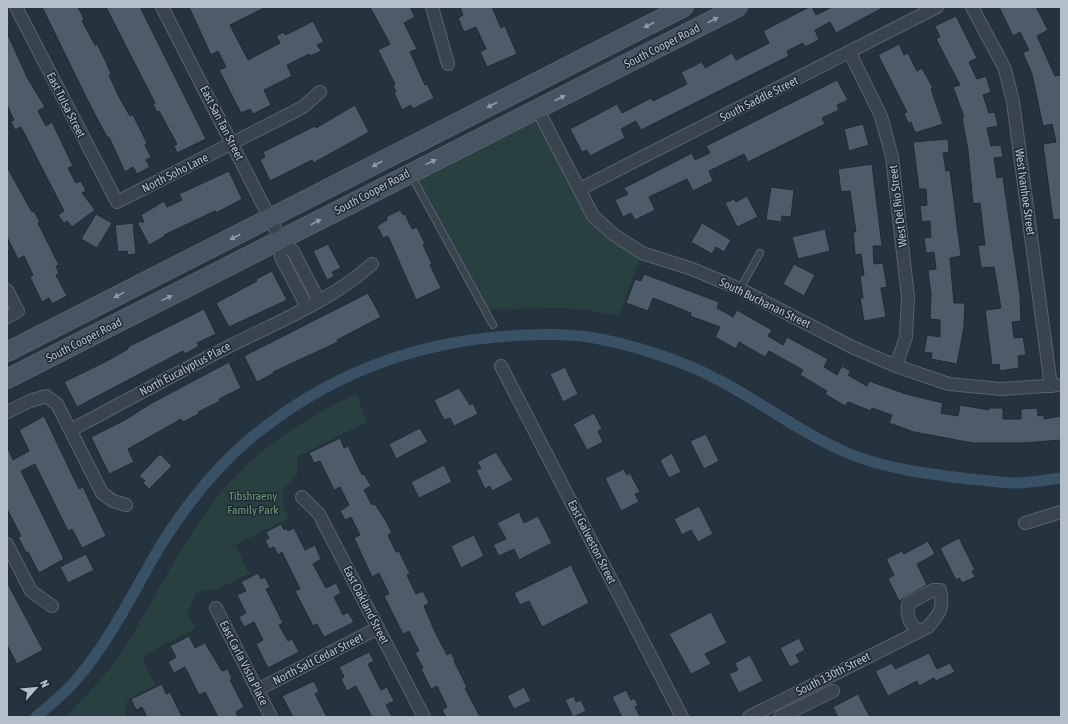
<svg xmlns="http://www.w3.org/2000/svg" width="1068" height="724" viewBox="0 0 1068 724" font-family="'Asap Condensed',sans-serif">
<rect width="100%" height="100%" fill="#25333e"/>
<!-- green -->
<g fill="#284140">
<polygon points="538,110 593,216 642,253 619,316 586,310 564,308 484,309 410,173"/>
<path d="M357,393L366,422L297,457V475C280,490 279,498 289,518L235,545L249,573L215,591L208,589L196,593L187,614L196,628L148,653L143,661L156,685L127,700L125,717H67C87,694 111,670 127,644C158,593 184,537 223,490C257,448 308,417 357,393Z"/>
</g>
<g fill="none" stroke-linecap="round" stroke-linejoin="round">
<!-- canal -->
<path stroke="#395165" stroke-width="11" d="M36,717C50,705 64,694 76,680C111,640 134,590 161,545C189,500 223,458 266,426C338,371 418,342 509,336C537,334 567,333 595,338C628,344 663,355 694,368C749,392 795,431 850,454C887,469 930,474 969,479C986,480 1002,483 1018,483C1032,482 1047,480 1061,478"/>
</g>
<!-- building -->
<g fill="#4e5c69" stroke="#202b35">
<polygon points="42,7 78,7 84,19 82,21 95,45 97,44 105,60 111,74 109,75 119,97 130,116 133,115 147,143 145,145 151,157 146,160 150,167 137,174 133,167 125,172 109,137 107,137 89,103"/>
<polygon points="106,7 140,7 206,139 177,153 174,146 177,144 159,111 157,112 153,104 155,103"/>
<polygon points="189,7 266,7 230,25 248,60 280,43 276,36 284,32 285,35 294,31 313,21 324,42 317,45 321,51 310,56 309,54 287,65 292,76 264,90 271,105 253,114 250,109 241,113 219,70 226,67 218,51 211,55"/>
<polygon points="370,7 410,7 415,17 404,23 417,49 410,52 425,85 427,84 434,98 413,109 411,105 402,110 394,93 396,92 393,85 395,84 378,50 390,44"/>
<polygon points="460,7 492,7 501,28 505,26 517,54 487,67 480,52 486,49 476,27 464,32 458,18 463,15"/>
<polygon points="809,7 812,7 816,15 832,7 884,7 836,33 830,22 815,30 819,40 805,47 803,43 787,51 789,56 641,130 636,121 621,129 625,138 590,156 587,150 582,152 570,129 617,104 622,113 651,98 653,101 687,84 681,72 702,62 705,68 732,53 736,60 769,43 763,31"/>
<polygon points="999,7 1036,7 1048,30 1037,36 1055,76 1061,75 1061,219 1053,220 1043,144 1056,142 1052,124 1043,126 1032,74 1023,53 1029,50 1020,32 1013,36"/>
<polygon points="956,16 977,58 969,62 977,79 986,76 991,92 983,95 989,113 995,112 998,126 987,128 991,146 1001,145 1003,157 994,158 997,178 1003,177 1020,295 1021,321 1012,322 1014,338 1023,337 1026,355 1018,356 1019,368 1000,371 999,364 992,365 985,310 1001,308 994,267 981,268 978,245 985,245 980,203 973,204 968,150 962,118 964,117 953,87 960,85 936,39 940,37 935,26"/>
<polygon points="7,33 28,79 45,107 38,111 46,126 52,122 73,166 68,168 76,183 81,181 86,191 82,193 95,210 72,227 67,221 64,223 58,215 64,211 21,127 15,130 11,122 14,120 7,105"/>
<polygon points="899,44 904,55 908,53 917,71 922,68 933,88 931,89 943,124 915,133 911,122 908,123 904,113 907,112 878,55"/>
<polygon points="837,80 848,100 837,105 839,110 822,118 825,124 748,162 744,154 709,171 713,181 693,191 687,179 649,197 655,210 635,220 631,213 623,217 615,200 628,194 624,188 692,153 695,160 710,153 706,146"/>
<polygon points="355,105 369,132 326,156 313,163 312,160 270,181 260,160 265,157 263,152 315,126 316,128"/>
<polygon points="863,124 869,145 849,151 844,129"/>
<polygon points="948,139 949,152 943,153 946,171 950,170 961,256 950,258 954,303 965,303 964,327 957,364 931,359 932,353 924,352 927,335 940,337 940,320 930,319 931,295 928,270 936,269 934,252 926,253 924,238 931,237 930,221 922,222 920,206 927,205 926,189 919,189 913,142"/>
<polygon points="872,164 882,246 873,246 874,264 883,263 887,287 881,288 886,317 864,321 860,298 863,298 860,276 864,275 861,254 855,255 853,232 856,232 850,191 841,192 838,169"/>
<polygon points="7,167 32,212 34,211 40,222 38,223 59,265 56,266 59,274 56,275 67,296 52,304 49,298 42,302 30,277 33,275 24,256 18,259 7,237"/>
<polygon points="229,171 242,199 216,213 215,211 164,235 165,236 149,245 137,222 144,222 141,215 164,201 167,207 182,200 179,194"/>
<polygon points="771,187 794,190 791,217 782,216 781,222 766,220"/>
<polygon points="747,196 758,217 737,227 725,203 734,199 736,202"/>
<polygon points="400,210 403,215 405,214 412,229 417,227 425,244 423,245 432,264 430,265 441,288 416,300 388,236 383,238 377,226 387,220 386,217"/>
<polygon points="96,214 112,223 97,248 81,239"/>
<polygon points="133,223 136,254 128,255 127,251 118,252 115,225"/>
<polygon points="702,223 731,240 724,252 716,247 712,254 691,242"/>
<polygon points="825,229 830,251 798,259 792,237"/>
<polygon points="328,244 341,268 332,272 334,276 327,280 313,251"/>
<polygon points="794,264 815,275 804,296 783,284"/>
<polygon points="272,271 287,300 229,327 216,303 257,281 256,279"/>
<polygon points="644,274 719,302 717,308 733,317 737,310 772,330 768,336 783,345 787,337 828,359 824,367 837,375 842,366 851,371 848,375 867,386 869,381 906,394 943,403 941,413 958,416 960,405 989,410 989,408 1003,408 1003,419 1021,419 1021,409 1037,408 1038,416 1044,415 1044,419 1061,416 1061,440 1023,443 973,443 914,432 889,423 892,415 872,408 871,411 848,402 845,406 825,394 827,391 800,375 803,370 769,351 765,357 739,342 736,349 715,337 720,327 690,316 691,313 653,298 648,311 626,303 635,279 641,281"/>
<polygon points="368,293 381,317 337,340 338,342 273,372 274,373 257,382 244,356"/>
<polygon points="204,309 216,334 197,343 199,346 185,354 183,351 77,407 64,382 107,361 128,349 128,347"/>
<polygon points="229,362 241,388 219,399 220,401 198,412 199,414 183,422 181,419 128,449 134,462 109,474 91,437 125,420 150,404"/>
<polygon points="565,367 578,394 563,402 550,374"/>
<polygon points="459,388 470,405 473,403 478,414 454,426 450,418 444,420 434,400"/>
<polygon points="594,413 602,429 598,431 603,442 587,450 573,424"/>
<polygon points="44,416 79,489 83,487 106,536 82,548 72,529 68,531 35,464 21,471 64,559 39,573 28,552 26,553 18,537 21,536 7,509 7,446 13,460 29,451 19,430"/>
<polygon points="420,428 428,442 396,459 389,444"/>
<polygon points="706,434 719,461 704,469 690,441"/>
<polygon points="340,438 344,448 348,446 362,475 364,474 371,486 364,490 372,505 375,504 386,521 392,533 388,535 396,552 399,551 410,574 407,575 416,594 423,591 429,603 424,606 435,632 447,655 451,653 455,660 454,661 467,687 465,688 480,717 446,717 442,710 447,707 437,686 431,689 421,669 423,668 415,653 419,651 409,631 403,634 384,596 389,594 379,573 372,577 354,538 360,535 351,517 345,520 340,511 349,505 340,487 334,490 320,461 314,463 309,453"/>
<polygon points="496,452 513,480 492,491 490,486 485,489 476,470 481,468 477,462"/>
<polygon points="672,453 681,472 669,478 660,460"/>
<polygon points="160,454 172,466 149,489 143,483 145,481 139,476"/>
<polygon points="444,465 452,482 419,498 411,482"/>
<polygon points="624,469 627,475 630,473 640,492 635,494 639,502 621,511 605,478"/>
<polygon points="699,506 713,534 698,542 691,530 682,535 674,519"/>
<polygon points="519,512 524,523 538,516 552,543 519,560 514,549 499,556 493,545 506,539 497,523"/>
<polygon points="281,524 284,530 286,528 288,531 294,528 305,550 315,545 321,559 313,564 326,588 336,583 341,593 334,597 343,615 348,612 354,622 324,637 317,624 313,626 295,591 300,589 282,552 278,555 274,547 269,549 265,540 269,538 266,532"/>
<polygon points="474,535 484,556 461,568 451,546"/>
<polygon points="959,538 975,570 972,571 975,577 962,583 959,578 956,580 940,548"/>
<polygon points="928,541 935,554 917,564 927,585 899,601 888,579 894,575 886,559 902,551 904,554"/>
<polygon points="86,554 94,570 68,583 60,567"/>
<polygon points="571,565 589,603 542,627 529,601 520,605 514,593"/>
<polygon points="258,573 261,579 265,577 270,587 266,589 283,623 279,625 288,641 292,639 299,652 268,668 256,644 263,640 254,622 244,627 239,617 246,613 237,595 246,591 241,582"/>
<polygon points="7,582 43,650 17,664 7,645"/>
<polygon points="711,612 727,643 705,654 711,664 691,674 669,634"/>
<polygon points="189,636 195,648 205,643 222,671 228,669 232,679 230,680 244,707 236,712 238,717 218,717 205,692 199,695 185,667 174,673 168,662 176,657 170,646"/>
<polygon points="799,638 805,650 796,655 800,662 790,667 780,648"/>
<polygon points="369,652 374,661 368,664 381,690 387,687 394,701 386,705 392,717 372,717 356,686 347,691 341,679 344,677 339,667"/>
<polygon points="929,653 937,669 950,663 955,672 936,681 934,678 919,686 917,681 888,696 875,671 892,663 895,669"/>
<polygon points="750,655 763,681 739,693 729,674 738,670 735,663"/>
<polygon points="314,681 319,692 315,694 327,717 293,717 282,696"/>
<polygon points="162,684 166,694 170,692 182,717 147,717 142,707 136,710 131,699"/>
<polygon points="524,687 531,701 514,709 507,696"/>
<polygon points="626,690 631,700 635,698 638,706 635,707 640,717 622,717 612,697"/>
<polygon points="858,694 870,717 838,717 833,707"/>
<polygon points="574,696 576,702 581,700 586,711 573,717 565,700"/>
</g>
<g fill="none" stroke-linecap="round" stroke-linejoin="round">
<!-- service casing -->
<g stroke="#57626c" stroke-width="8">
<g id="service">
<polyline points="411,175 493,325"/>
<polyline points="740,289 760,253"/>
</g>
</g>
<!-- minor casing -->
<g stroke="#57626c" stroke-width="14">
<g id="minor">
<polyline points="16,7 117,202 303,107 320,92"/>
<polyline points="162,7 281,240 293,251 319,301"/>
<polyline points="432,7 448,64"/>
<polyline points="972,7 1005,69 1013,102 1051,386"/>
<polyline points="850,53 881,116 892,157 908,297 906,337 896,366"/>
<polyline points="538,110 593,216 613,234 642,253 692,269 740,289 852,347 896,366 949,384 1001,389 1061,385"/>
<polyline points="580,189 937,7"/>
<polyline points="281,240 281,257 307,307"/>
<polyline points="7,290 18,311 7,317"/>
<polyline points="501,366 682,717"/>
<polyline points="7,412 30,401 46,396 57,404 102,493 113,501 126,505"/>
<path d="M71,430C124,402 176,373 230,346C279,321 331,301 372,264"/>
<polyline points="302,497 319,514 424,717"/>
<polyline points="1025,523 1061,512"/>
<polyline points="7,544 31,591 52,606"/>
<polyline points="216,608 271,717"/>
<polyline points="257,690 378,628"/>
<path d="M749,717L928,627C940,613 944,609 940,590H933L908,604C906,617 910,623 918,632"/>
<polyline points="780,717 833,691"/>
</g>
</g>
<!-- secondary casing -->
<g stroke="#57626c" stroke-width="20">
<g id="secondary">
<polyline points="7,352 684,7"/>
<polyline points="7,379 738,7"/>
</g>
</g>
<!-- service -->
<use href="#service" stroke="#39444e" stroke-width="6"/>
<!-- minor -->
<use href="#minor" stroke="#39444e" stroke-width="12"/>
<!-- secondary -->
<use href="#secondary" stroke="#475461" stroke-width="18"/>
</g>
<!-- one-way arrows -->
<defs><path id="oneway-solid" d="M-6-.8H1V-3.2L6.5 0L1 3.2V.8H-6Z"/></defs>
<g fill="#8e9aa5">
<use href="#oneway-solid" transform="translate(713 20) rotate(-27)"/>
<use href="#oneway-solid" transform="translate(649 25) rotate(153)"/>
<use href="#oneway-solid" transform="translate(560 98) rotate(-27)"/>
<use href="#oneway-solid" transform="translate(492 105) rotate(153)"/>
<use href="#oneway-solid" transform="translate(431 162) rotate(-26)"/>
<use href="#oneway-solid" transform="translate(377 164) rotate(152)"/>
<use href="#oneway-solid" transform="translate(316 222) rotate(-28)"/>
<use href="#oneway-solid" transform="translate(235 237) rotate(153)"/>
<use href="#oneway-solid" transform="translate(119 295) rotate(153)"/>
<use href="#oneway-solid" transform="translate(167 298) rotate(-26)"/>
</g>
<g text-anchor="middle" dominant-baseline="central" stroke-width="3" stroke-linejoin="round" paint-order="stroke">
<!-- street labels -->
<g font-size="12" fill="#b5bfc9" stroke="#1e2933">
<text transform="translate(662 46) rotate(-27)">South Cooper Road</text>
<text transform="translate(759 99) rotate(-27)">South Saddle Street</text>
<text transform="translate(66 105) rotate(63)">East Tulsa Street</text>
<text transform="translate(222 123) rotate(63)">East San Tan Street</text>
<text transform="translate(175 173) rotate(-27)">North Soho Lane</text>
<text transform="translate(372 192) rotate(-28)">South Cooper Road</text>
<text transform="translate(1025 192) rotate(82)">West Ivanhoe Street</text>
<text transform="translate(898 206) rotate(-97)">West Del Rio Street</text>
<text transform="translate(765 303) rotate(26)">South Buchanan Street</text>
<text transform="translate(84 340) rotate(-27)">South Cooper Road</text>
<text transform="translate(185 369) rotate(-28)">North Eucalyptus Place</text>
<text transform="translate(592 542) rotate(63)">East Galveston Street</text>
<text transform="translate(366 605) rotate(63)">East Oakland Street</text>
<text transform="translate(318 659) rotate(-27)">North Salt Cedar Street</text>
<text transform="translate(244 663) rotate(63)">East Carla Vista Place</text>
<text transform="translate(833 674) rotate(-27)">South 130th Street</text>
</g>
<!-- park labels -->
<g font-size="12" fill="#6c9971" stroke="#1e2933">
<text x="253" y="496">Tibshraeny<tspan x="253" dy="14">Family Park</tspan></text>
</g>
</g>
<!-- border -->
<rect width="1068" height="724" fill="none" stroke="#b5bfc9" stroke-width="16"/>
<!-- north arrow -->
<g transform="translate(36 688) rotate(63)" stroke="#1e2933" stroke-width="3" paint-order="stroke">
<path d="M0-3L7 15L0 10L-7 15Z" fill="#b5bfc9"/>
<text y="-6" font-size="11" font-weight="bold" text-anchor="middle" fill="#b5bfc9">N</text>
</g>
</svg>
